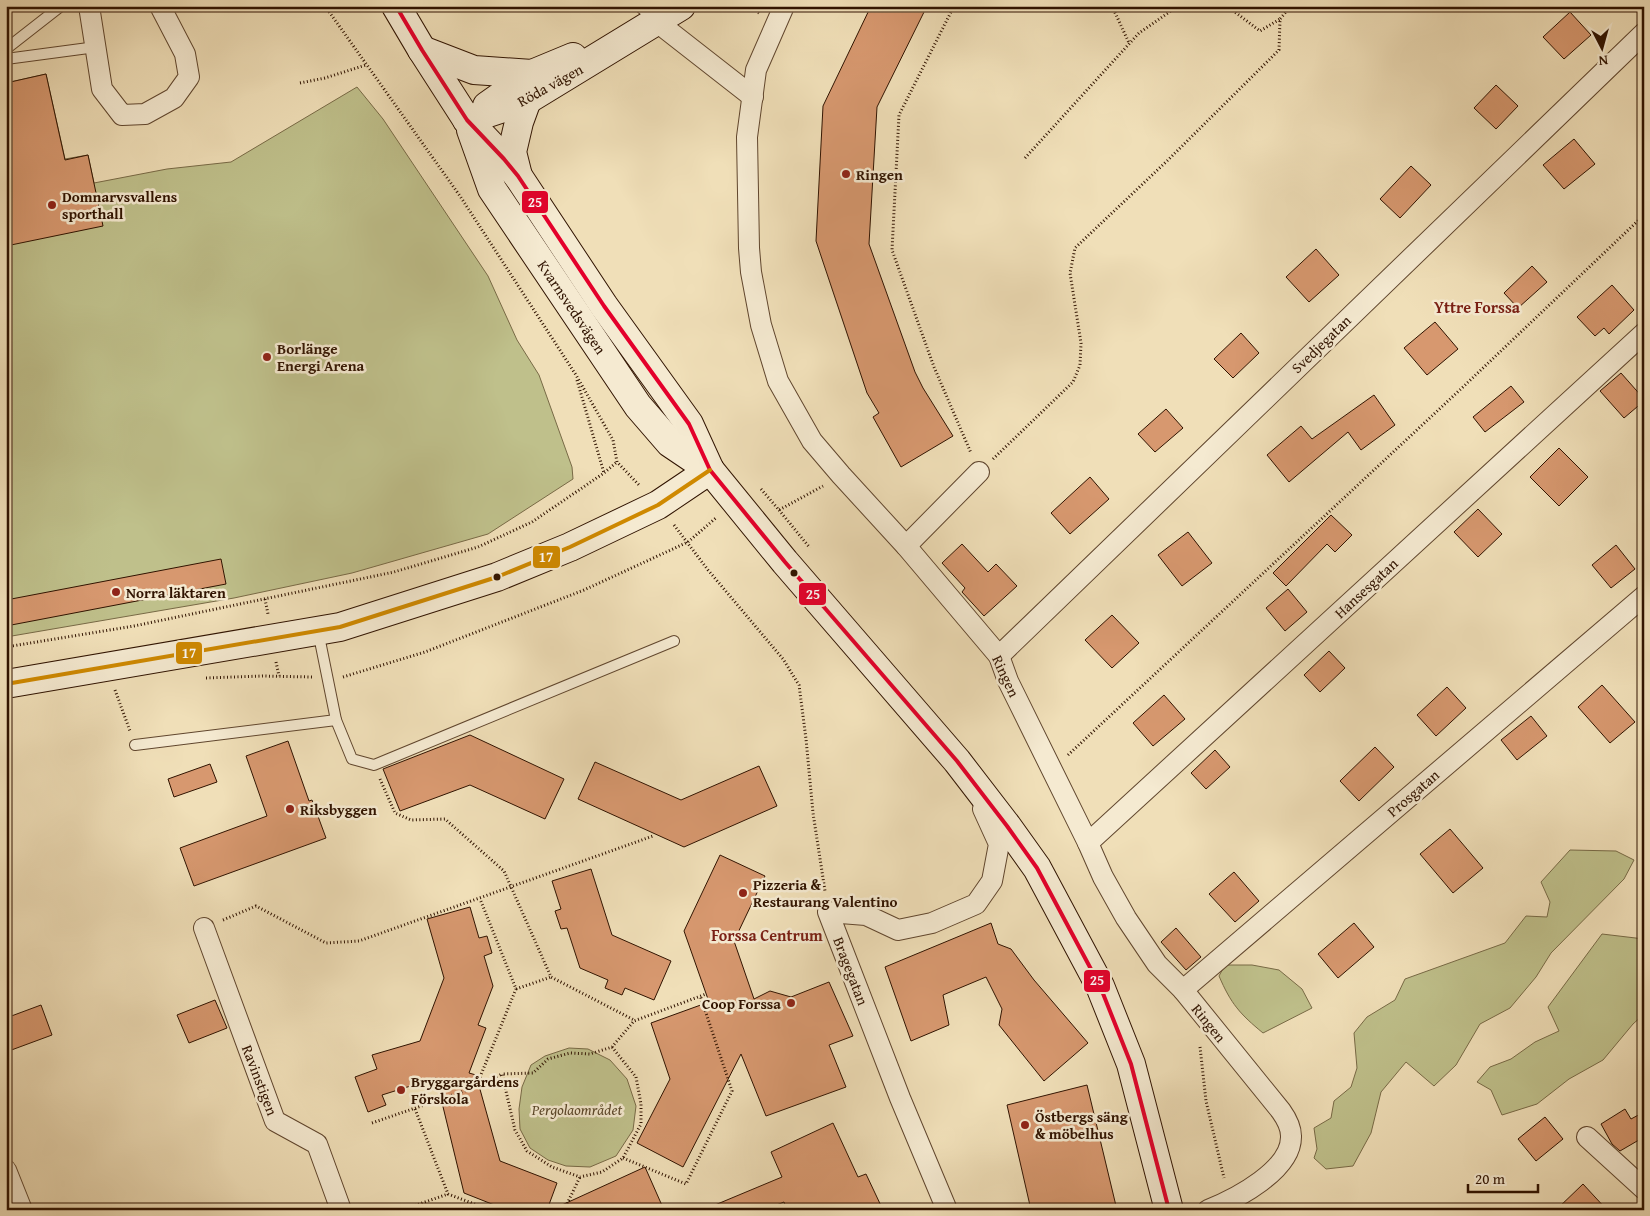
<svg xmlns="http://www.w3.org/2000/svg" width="1650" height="1216" viewBox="0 0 1650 1216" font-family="'Gentium Book Plus',serif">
<rect width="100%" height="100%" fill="#f0dfb8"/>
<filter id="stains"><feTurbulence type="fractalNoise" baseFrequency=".004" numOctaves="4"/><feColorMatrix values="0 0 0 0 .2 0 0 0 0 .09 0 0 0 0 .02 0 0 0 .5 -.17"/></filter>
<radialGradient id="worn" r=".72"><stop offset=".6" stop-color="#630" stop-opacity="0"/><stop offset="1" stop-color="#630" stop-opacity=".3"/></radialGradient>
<!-- green -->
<g fill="#bfc08b" stroke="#786a46">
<polygon points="46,74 65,159 88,155 94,183 167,169 231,162 357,87 383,119 488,276 517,340 539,375 572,467 573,479 488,534 352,573 234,598 6,637 6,83"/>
<polygon points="1570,850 1616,851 1634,860 1624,879 1551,953 1536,977 1510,1008 1480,1024 1456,1065 1434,1086 1406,1062 1381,1092 1371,1133 1353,1166 1326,1169 1314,1158 1317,1149 1314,1128 1331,1118 1334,1101 1351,1087 1357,1068 1354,1033 1367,1017 1395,1000 1405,979 1505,943 1526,916 1547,917 1550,902 1541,882"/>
<polygon points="1602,934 1644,939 1644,1014 1633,1024 1603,1060 1569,1079 1537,1104 1502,1115 1491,1090 1477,1082 1490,1067 1511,1059 1535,1042 1559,1031 1548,1007"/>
<path d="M1225,965H1252L1279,970L1302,989L1312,1008L1263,1033C1240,1014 1231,1004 1219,976Z"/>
<polygon points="569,1048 588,1049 610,1060 627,1079 636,1106 633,1130 616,1156 590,1167 566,1166 548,1160 530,1148 520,1129 519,1109 522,1087 531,1065 545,1056"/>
</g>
<!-- building -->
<g fill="#d7986f" stroke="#301300">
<polygon points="871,6 927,6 877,107 869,244 915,372 923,388 953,436 901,467 873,417 879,413 867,393 816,241 823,106"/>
<polygon points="1570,12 1591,35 1564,59 1543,37"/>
<polygon points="46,74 65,160 88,155 103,226 6,246 6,83"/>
<polygon points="1496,85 1518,106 1496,129 1474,108"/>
<polygon points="1574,139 1595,164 1564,189 1543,165"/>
<polygon points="1411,166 1431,185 1400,218 1380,199"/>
<polygon points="1316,249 1339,275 1309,302 1286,277"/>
<polygon points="1532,266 1547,282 1518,308 1504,293"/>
<polygon points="1612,285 1634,310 1609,334 1604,328 1595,336 1577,317"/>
<polygon points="1435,322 1458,349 1427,375 1404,348"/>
<polygon points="1241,333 1259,353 1233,378 1214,359"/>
<polygon points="1621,373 1644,399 1644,401 1624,418 1600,391"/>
<polygon points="1511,386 1524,402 1485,432 1473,417"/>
<polygon points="1374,395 1395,425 1361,450 1348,432 1289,482 1267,455 1301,426 1312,439"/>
<polygon points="1166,409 1183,428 1155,452 1138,434"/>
<polygon points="1559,448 1588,477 1559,506 1530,477"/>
<polygon points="1090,477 1109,499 1070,534 1051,513"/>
<polygon points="1478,509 1502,534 1478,557 1454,532"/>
<polygon points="1331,515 1352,535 1335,552 1327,544 1286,586 1273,573"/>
<polygon points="1188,532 1212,563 1182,586 1158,555"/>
<polygon points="962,544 988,572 996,564 1017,586 984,616 962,592 965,588 942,563"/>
<polygon points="1616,545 1635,569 1611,588 1592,565"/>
<polygon points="221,559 226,584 6,626 6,600"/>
<polygon points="1288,589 1307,612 1285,631 1266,608"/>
<polygon points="1112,615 1139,643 1112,668 1085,640"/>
<polygon points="1329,651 1345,668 1320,692 1304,675"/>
<polygon points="1602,685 1635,722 1610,743 1578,707"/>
<polygon points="1447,687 1466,708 1436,736 1417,715"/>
<polygon points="1164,695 1185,719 1153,746 1133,723"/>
<polygon points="1531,716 1547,736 1517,760 1501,740"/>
<polygon points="470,735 564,779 545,819 470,785 400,811 383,769"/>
<polygon points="288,741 309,801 312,800 326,838 194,886 180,848 267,816 246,756"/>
<polygon points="1375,747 1394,767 1359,801 1340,781"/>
<polygon points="1215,750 1230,767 1206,789 1191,773"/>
<polygon points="595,762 681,800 759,766 777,806 684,847 578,799"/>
<polygon points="210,764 217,782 174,797 168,779"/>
<polygon points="1450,829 1483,868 1453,893 1420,854"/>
<polygon points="720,855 765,876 734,941 754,999 770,991 791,997 829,982 853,1036 829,1045 846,1087 766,1116 741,1054 683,1167 637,1143 670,1079 651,1023 709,1002 684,931"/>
<polygon points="591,869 612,935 671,961 654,1000 625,988 622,995 605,988 608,980 580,968 567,928 561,929 555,911 561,909 552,881"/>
<polygon points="1234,872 1259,901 1235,922 1209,894"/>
<polygon points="470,907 479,938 487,936 492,953 484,956 493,986 478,1025 486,1028 469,1073 476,1075 500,1161 557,1183 547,1210 507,1210 464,1193 436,1078 382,1095 386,1105 368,1112 355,1077 377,1069 372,1055 420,1041 444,978 427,919"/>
<polygon points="991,923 998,944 1011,949 1034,980 1088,1043 1044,1081 999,1025 1002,1009 986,977 943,995 949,1025 911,1041 885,967"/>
<polygon points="1354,923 1374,947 1338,978 1318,954"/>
<polygon points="1176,928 1201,957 1186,970 1161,942"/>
<polygon points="215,1000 227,1028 189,1043 177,1015"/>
<polygon points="41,1005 52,1035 6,1052 6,1018"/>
<polygon points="1087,1085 1117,1210 1031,1210 1007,1105"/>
<polygon points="1625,1109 1631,1119 1644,1112 1644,1137 1620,1151 1612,1144 1601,1124"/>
<polygon points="1545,1117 1563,1139 1536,1161 1518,1139"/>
<polygon points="833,1123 858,1177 866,1174 883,1210 787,1210 784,1202 764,1210 703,1210 782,1177 771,1152"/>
<polygon points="645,1167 664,1210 551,1210"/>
<polygon points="1583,1184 1607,1210 1556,1210"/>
</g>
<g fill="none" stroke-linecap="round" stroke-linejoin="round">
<!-- lane casing -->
<g stroke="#60462e" stroke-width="12">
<g id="lane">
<polyline points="639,6 655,20"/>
<polyline points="6,49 61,6"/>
<polyline points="6,59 96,47"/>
<polyline points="318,631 336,720 352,759 374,765 674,641"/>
<polyline points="135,745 336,720"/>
</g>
</g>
<!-- street casing -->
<g stroke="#60462e" stroke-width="22">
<g id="street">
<polyline points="89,6 102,89 122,115 145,114 174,98 189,77 185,54 160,6"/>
<path d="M784,6L756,70L747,137L749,248L751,272L761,325L778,381L812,441L841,475L906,546L999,656L1008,681L1088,843L1103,877L1126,918L1157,964L1183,990L1281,1111C1286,1118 1291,1127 1291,1136C1292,1170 1236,1199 1208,1210"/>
<polyline points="657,22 753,97"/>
<polyline points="906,546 979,472"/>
<polyline points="999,656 1644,33"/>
<polyline points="1088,843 1644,333"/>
<polyline points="204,928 275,1121 317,1144 341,1210"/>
<polyline points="1183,990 1644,596"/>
<polyline points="1587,1137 1644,1189"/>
<polyline points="6,1170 22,1210"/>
<polyline points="947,1210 900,1098 828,912 866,915 898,930 932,923 976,904 992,881 999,844 983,809"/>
</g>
</g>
<!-- secondary casing -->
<g stroke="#301300" stroke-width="30">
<g id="secondary">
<polyline points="396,6 422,50 467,120 504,159 518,176 604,306 689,424 710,470 785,562 957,761 1007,826 1037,868 1100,986 1131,1064 1169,1210"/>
<polyline points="422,50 474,70 532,74"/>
<polyline points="487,106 532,74 573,57"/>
<polyline points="467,120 527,100 681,6"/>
<polyline points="471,130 492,189 638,406 670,443 710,470"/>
<polyline points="518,176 512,152 519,122 527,100"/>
<polyline points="6,684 340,627 497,577 570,547 658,505 710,470"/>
</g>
</g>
<!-- path -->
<g stroke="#301300" stroke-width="3" stroke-dasharray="1 2.5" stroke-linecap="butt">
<polyline points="325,6 460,196 576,375 613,440 617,462 640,486"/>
<polyline points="591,6 603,10 611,6"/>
<polyline points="750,6 759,13"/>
<polyline points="954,6 899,115 892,250 934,367 971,453"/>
<polyline points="1112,6 1129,43"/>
<polyline points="1227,6 1260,31 1280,19"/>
<polyline points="300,83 325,78 366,65"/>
<polyline points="1025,158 1139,33 1178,6"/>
<polyline points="577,380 604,473"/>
<polyline points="993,459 1073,382 1080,365 1081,343 1070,273 1075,248 1168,160 1279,50 1280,19 1291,6"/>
<polyline points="761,489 779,510 823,486"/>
<polyline points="779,510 810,548"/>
<polyline points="674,525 708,570 783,659 799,685 806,739 813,813 825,891"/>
<polyline points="265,599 268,614"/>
<polyline points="6,647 134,626 394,572 478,547 532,522 604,473 617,462"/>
<polyline points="276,662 279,676"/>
<polyline points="343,677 425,652 584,590 688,542 717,517"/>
<polyline points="206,678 262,676 312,677"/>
<polyline points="115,690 130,731"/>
<polyline points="1068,755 1463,387 1644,215"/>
<polyline points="380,779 395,813 411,820 445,819 504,871 551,977 634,1020"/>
<polyline points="223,920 256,906 326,943 359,941 653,836"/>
<polyline points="516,989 551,977"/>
<polyline points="612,1047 636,1077 641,1104 641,1124 623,1158 602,1172 580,1177 552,1167 527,1151 515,1130 502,1074 533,1073 548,1059 570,1053 590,1054 612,1047 634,1021 706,994"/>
<polyline points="1200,1047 1206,1101 1224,1178"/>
<polyline points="476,1087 516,989 480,899"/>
<polyline points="415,1109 448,1194 490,1210"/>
<polyline points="372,1123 476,1087 502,1074"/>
<polyline points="623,1158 686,1184 732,1091 700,995"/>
<polyline points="405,1209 448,1194"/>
<polyline points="564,1210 580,1177"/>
</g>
<!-- lane -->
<use href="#lane" stroke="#f5ead1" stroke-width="10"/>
<!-- street -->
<use href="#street" stroke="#f5ead1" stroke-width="20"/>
<!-- secondary -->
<use href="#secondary" stroke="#f5ead1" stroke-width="28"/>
<!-- bus-1 casing -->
<g stroke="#f5ead1" stroke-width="8">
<polyline id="bus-1" points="396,6 422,50 467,120 504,159 518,176 604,306 689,424 710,470 785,562 957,761 1007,826 1037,868 1100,986 1131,1064 1169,1210"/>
</g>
<!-- bus-2 casing -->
<g stroke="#f5ead1" stroke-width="8">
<polyline id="bus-2" points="6,684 340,627 497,577 570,547 658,505 710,470"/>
</g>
<!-- bus-1 -->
<use href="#bus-1" stroke="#e4002b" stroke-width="4"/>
<!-- bus-2 -->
<use href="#bus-2" stroke="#cf8900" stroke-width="4"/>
</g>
<!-- markers -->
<g fill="#8f2418" stroke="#f5ead1" stroke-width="2">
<circle cx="846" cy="174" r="5"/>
<circle cx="52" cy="205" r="5"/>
<circle cx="267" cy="357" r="5"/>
<circle cx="116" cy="592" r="5"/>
<circle cx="290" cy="809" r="5"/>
<circle cx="743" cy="893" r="5"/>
<circle cx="791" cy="1003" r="5"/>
<circle cx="401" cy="1090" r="5"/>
<circle cx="1025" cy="1125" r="5"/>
</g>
<g fill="#301300" stroke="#f5ead1" stroke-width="2">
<circle cx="794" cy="573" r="4.5"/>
<circle cx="497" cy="577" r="4.5"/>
</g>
<g text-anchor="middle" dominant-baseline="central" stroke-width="5" stroke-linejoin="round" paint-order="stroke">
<!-- street labels -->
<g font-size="15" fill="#301300" stroke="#f5ead1">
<text transform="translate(550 85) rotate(-29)">Röda vägen</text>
<text transform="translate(572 307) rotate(56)">Kvarnsvedsvägen</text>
<text transform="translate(1321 344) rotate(-44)">Svedjegatan</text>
<text transform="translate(1366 588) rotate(-43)">Hansesgatan</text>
<text transform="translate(1006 676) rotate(65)">Ringen</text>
<text transform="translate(1413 793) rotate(-41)">Prosgatan</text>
<text transform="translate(851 971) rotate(69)">Bragegatan</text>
<text transform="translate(1209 1023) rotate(51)">Ringen</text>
<text transform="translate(260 1080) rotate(69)">Ravinstigen</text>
</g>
<!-- poi labels -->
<g font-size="15" font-weight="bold" fill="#301300" stroke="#f5ead1" text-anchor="start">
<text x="856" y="174">Ringen</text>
<text x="62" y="196">Domnarvsvallens<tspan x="62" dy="17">sporthall</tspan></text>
<text x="277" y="348">Borlänge<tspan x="277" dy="17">Energi Arena</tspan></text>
<text x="126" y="592">Norra läktaren</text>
<text x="300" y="809">Riksbyggen</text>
<text x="753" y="884">Pizzeria &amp;<tspan x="753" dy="17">Restaurang Valentino</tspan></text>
<text x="781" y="1003" text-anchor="end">Coop Forssa</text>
<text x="411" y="1081">Bryggargårdens<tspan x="411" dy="17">Förskola</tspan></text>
<text x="1035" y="1116">Östbergs säng<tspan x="1035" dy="17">&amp; möbelhus</tspan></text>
</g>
<!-- park labels -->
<g font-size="15" font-style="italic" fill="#5b472a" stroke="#f5ead1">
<text x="577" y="1109">Pergolaområdet</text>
</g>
<!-- neighbourhood labels -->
<g font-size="16" font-weight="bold" fill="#7a1f14" stroke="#f5ead1">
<text x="1477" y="307">Yttre Forssa</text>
<text x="767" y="935">Forssa Centrum</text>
</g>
</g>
<g stroke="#f5ead1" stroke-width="2">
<rect x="521" y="190" width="28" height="24" rx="5" fill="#e4002b"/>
<rect x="532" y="545" width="29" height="24" rx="5" fill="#cf8900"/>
<rect x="798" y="582" width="29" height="24" rx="5" fill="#e4002b"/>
<rect x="175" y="641" width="28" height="24" rx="5" fill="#cf8900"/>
<rect x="1083" y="969" width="28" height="24" rx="5" fill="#e4002b"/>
</g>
<g font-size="14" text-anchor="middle" font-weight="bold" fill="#fff">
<text x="535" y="207">25</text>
<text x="546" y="562">17</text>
<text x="813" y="599">25</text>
<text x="189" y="658">17</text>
<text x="1097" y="985">25</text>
</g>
<!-- margin -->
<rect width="1650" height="1216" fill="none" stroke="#f0dfb8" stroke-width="25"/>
<rect x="8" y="8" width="1635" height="1201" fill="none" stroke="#301300" stroke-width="2.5"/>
<rect x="12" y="12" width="1625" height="1191" fill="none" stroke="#301300"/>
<!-- north arrow -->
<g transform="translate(1602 48) rotate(174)" stroke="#f5ead1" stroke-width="4" paint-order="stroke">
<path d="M0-4L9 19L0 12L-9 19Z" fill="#301300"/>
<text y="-8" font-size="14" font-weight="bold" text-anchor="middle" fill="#301300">N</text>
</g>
<!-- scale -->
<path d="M1468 1184v8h70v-8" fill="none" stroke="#301300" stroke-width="2.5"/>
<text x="1475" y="1184" font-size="15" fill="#301300" stroke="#f5ead1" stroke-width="4" paint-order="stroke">20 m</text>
<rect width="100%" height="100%" filter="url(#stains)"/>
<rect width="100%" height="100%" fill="url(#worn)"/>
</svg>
